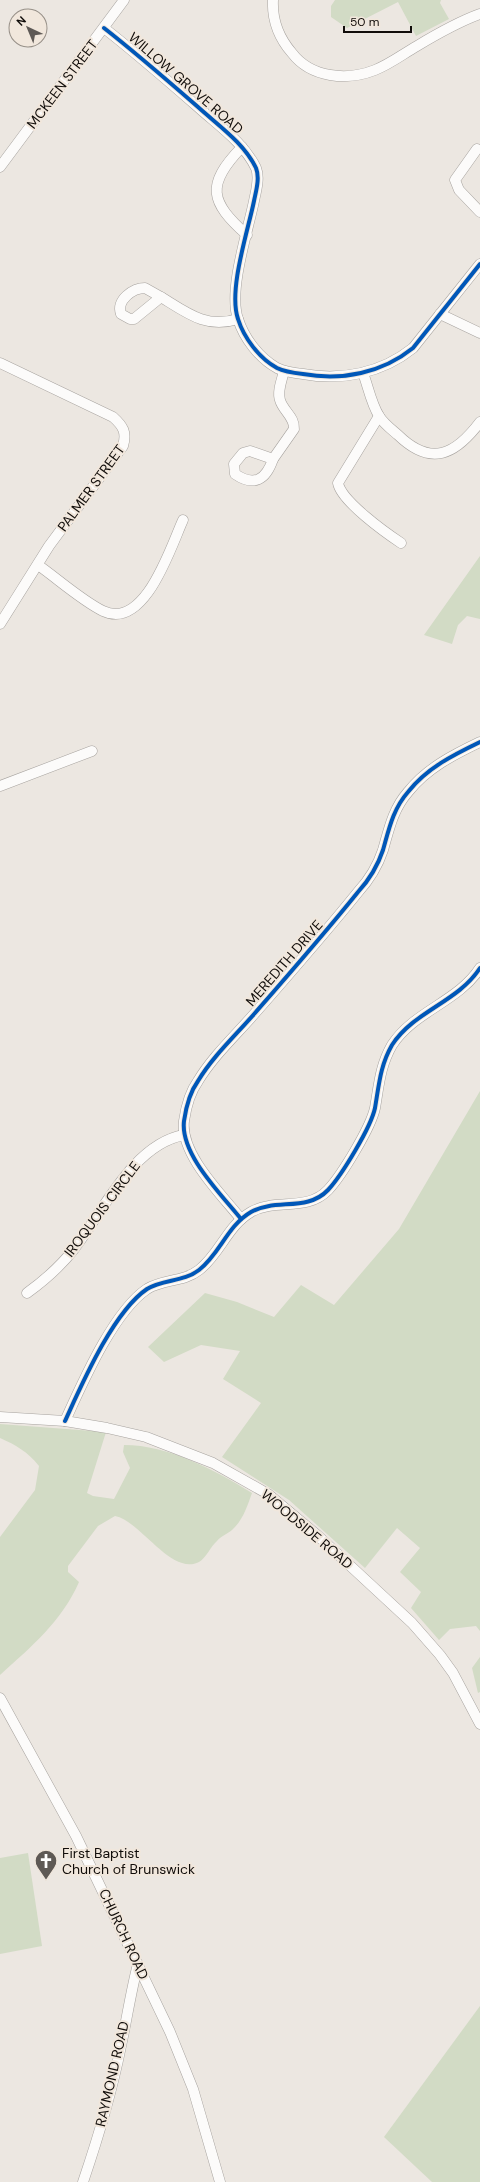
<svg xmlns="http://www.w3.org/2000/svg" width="480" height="2182" viewBox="0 0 480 2182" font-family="'DM Sans',sans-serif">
<rect width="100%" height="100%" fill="#ece7e1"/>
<!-- green -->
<g fill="#d2dbc5">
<polygon points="335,0 441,0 440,3 449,19 416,36 398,2 347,28 331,17 331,6"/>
<polygon points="480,556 480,619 467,616 458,625 452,644 424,635"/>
<polygon points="480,1091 480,1631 476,1626 450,1629 439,1640 411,1608 421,1592 400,1572 420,1548 397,1528 365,1568 289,1500 222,1457 261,1403 223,1379 240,1351 201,1345 164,1362 148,1347 205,1293 237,1302 274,1317 301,1285 334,1305 399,1229"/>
<path d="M0,1424L106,1432L87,1493L93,1496L114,1499L130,1468L123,1452L124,1445C168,1445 215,1470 252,1493C247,1507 243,1520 232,1530C227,1534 221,1536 217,1541C211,1546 206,1558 199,1562C171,1576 141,1521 115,1516L98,1526L68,1566V1572L79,1582C62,1621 31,1647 0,1675V1537L35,1490L39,1466C28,1452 16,1445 0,1438Z"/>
<polygon points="480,1657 480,1692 478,1693 472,1668"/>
<polygon points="28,1853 42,1946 0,1954 0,1858"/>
<polygon points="480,2006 480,2182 432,2182 384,2137"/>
</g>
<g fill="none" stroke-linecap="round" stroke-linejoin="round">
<!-- minor casing -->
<g stroke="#a7a39f" stroke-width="11">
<g id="minor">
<path d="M273,0C272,20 279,38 292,53C311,78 347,81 375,70C390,64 403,54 417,46C437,34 458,22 480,14"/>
<path d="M104,28C136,53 167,80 198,107C219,126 244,143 256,168C260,178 256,191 254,201C248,231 228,290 238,319C244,338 259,358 277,368C285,372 294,373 303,374C342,381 382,373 413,348L480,264"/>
<path d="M242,147C205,185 210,202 247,235"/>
<polyline points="477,149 455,180 459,190 480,212"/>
<polyline points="0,167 124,0"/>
<path d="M145,288L161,297L134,319H130L121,314C116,300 133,288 145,288Z"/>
<path d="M161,297C187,313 206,329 238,319"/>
<polyline points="440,314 480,333"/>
<path d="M0,363L113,417C123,426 127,432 123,446L49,546L0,624"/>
<path d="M363,373C368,386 371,403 379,416C383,423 391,429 398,435C431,467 455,455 480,422"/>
<path d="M379,416L338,483C341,501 386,533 401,543"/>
<path d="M250,451L273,459C266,480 254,487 235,474L234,464L243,453Z"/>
<path d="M273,459L294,429C295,417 283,411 280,400C277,391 282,380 284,371"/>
<path d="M38,565C58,579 81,600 103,611C145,631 171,546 183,520"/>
<polyline points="0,786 92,751"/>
<path d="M241,1219C221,1194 180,1154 184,1121C186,1107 190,1092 198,1081C213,1056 236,1035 255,1013C290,973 325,933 358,892C369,880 378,865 383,850C389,829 393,809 408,792C427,768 453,755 480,742"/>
<path d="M27,1293C45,1280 60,1267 74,1249C103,1212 133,1144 184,1135"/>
<polyline points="0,1417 65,1421 107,1428 146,1437 213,1463 268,1494 317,1535 412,1623 440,1655 453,1673 480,1724"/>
<path d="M65,1421C82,1384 113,1312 147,1289C163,1279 184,1282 199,1270C220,1254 227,1226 251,1212C276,1198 307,1212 328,1190C342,1175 371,1127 375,1108C379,1085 380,1066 392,1045C414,1011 458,1002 480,968"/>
<polyline points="0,1698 76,1836 170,2032 193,2089 220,2182"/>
<path d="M83,2182C98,2138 112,2091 121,2046C127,2018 131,1991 138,1964"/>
</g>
</g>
<!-- minor -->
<use href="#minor" stroke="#fcfbfa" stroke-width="10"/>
<!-- cycleway casing -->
<g stroke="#f1e7dc" stroke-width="6">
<g id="cycleway">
<path d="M104,28C136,53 167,80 198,107C219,126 244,143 256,168C260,178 256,191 254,201C248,231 228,290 238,319C244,338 259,358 277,368C285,372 294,373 303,374C342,381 382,373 413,348L480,264"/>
<path d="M241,1219C221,1194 180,1154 184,1121C186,1107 190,1092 198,1081C213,1056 236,1035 255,1013C290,973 325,933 358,892C369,880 378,865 383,850C389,829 393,809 408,792C427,768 453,755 480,742"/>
<path d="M65,1421C82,1384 113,1312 147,1289C163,1279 184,1282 199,1270C220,1254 227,1226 251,1212C276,1198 307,1212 328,1190C342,1175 371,1127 375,1108C379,1085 380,1066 392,1045C414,1011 458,1002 480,968"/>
</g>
</g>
<!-- cycleway -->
<use href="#cycleway" stroke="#0057b8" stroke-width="4"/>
</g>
<!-- icons -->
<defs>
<g id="church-pin" transform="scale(1.15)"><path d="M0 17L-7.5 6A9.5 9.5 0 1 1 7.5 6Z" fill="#5e5955" stroke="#f1e7dc"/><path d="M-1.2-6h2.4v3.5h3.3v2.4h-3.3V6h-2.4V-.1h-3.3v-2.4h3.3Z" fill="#fff"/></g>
</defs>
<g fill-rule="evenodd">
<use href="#church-pin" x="46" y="1861"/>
</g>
<g text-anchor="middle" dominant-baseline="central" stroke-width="4" stroke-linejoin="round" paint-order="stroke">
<!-- street labels -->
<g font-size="14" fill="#110d0a" stroke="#f1e7dc">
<text transform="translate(186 83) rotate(41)">WILLOW GROVE ROAD</text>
<text transform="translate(62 84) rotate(-53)">MCKEEN STREET</text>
<text transform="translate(91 488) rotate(-54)">PALMER STREET</text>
<text transform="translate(284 963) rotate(-49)">MEREDITH DRIVE</text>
<text transform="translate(102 1209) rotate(-53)">IROQUOIS CIRCLE</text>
<text transform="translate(307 1529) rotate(40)">WOODSIDE ROAD</text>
<text transform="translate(124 1934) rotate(65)">CHURCH ROAD</text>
<text transform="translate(112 2074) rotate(-77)">RAYMOND ROAD</text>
</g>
<!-- poi labels -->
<g font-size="14" fill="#110d0a" stroke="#f1e7dc" text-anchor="start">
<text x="62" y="1853">First Baptist<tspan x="62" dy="16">Church of Brunswick</tspan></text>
</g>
</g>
<!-- north arrow -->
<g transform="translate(28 28) rotate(316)"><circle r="19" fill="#f1e7dc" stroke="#979088"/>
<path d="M0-3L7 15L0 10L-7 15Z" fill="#5e5955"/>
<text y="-6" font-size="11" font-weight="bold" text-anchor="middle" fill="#110d0a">N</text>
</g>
<!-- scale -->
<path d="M344 26v6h67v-6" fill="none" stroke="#110d0a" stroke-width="2"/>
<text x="350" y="26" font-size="12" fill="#110d0a" stroke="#f1e7dc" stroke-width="3" paint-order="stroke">50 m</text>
</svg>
